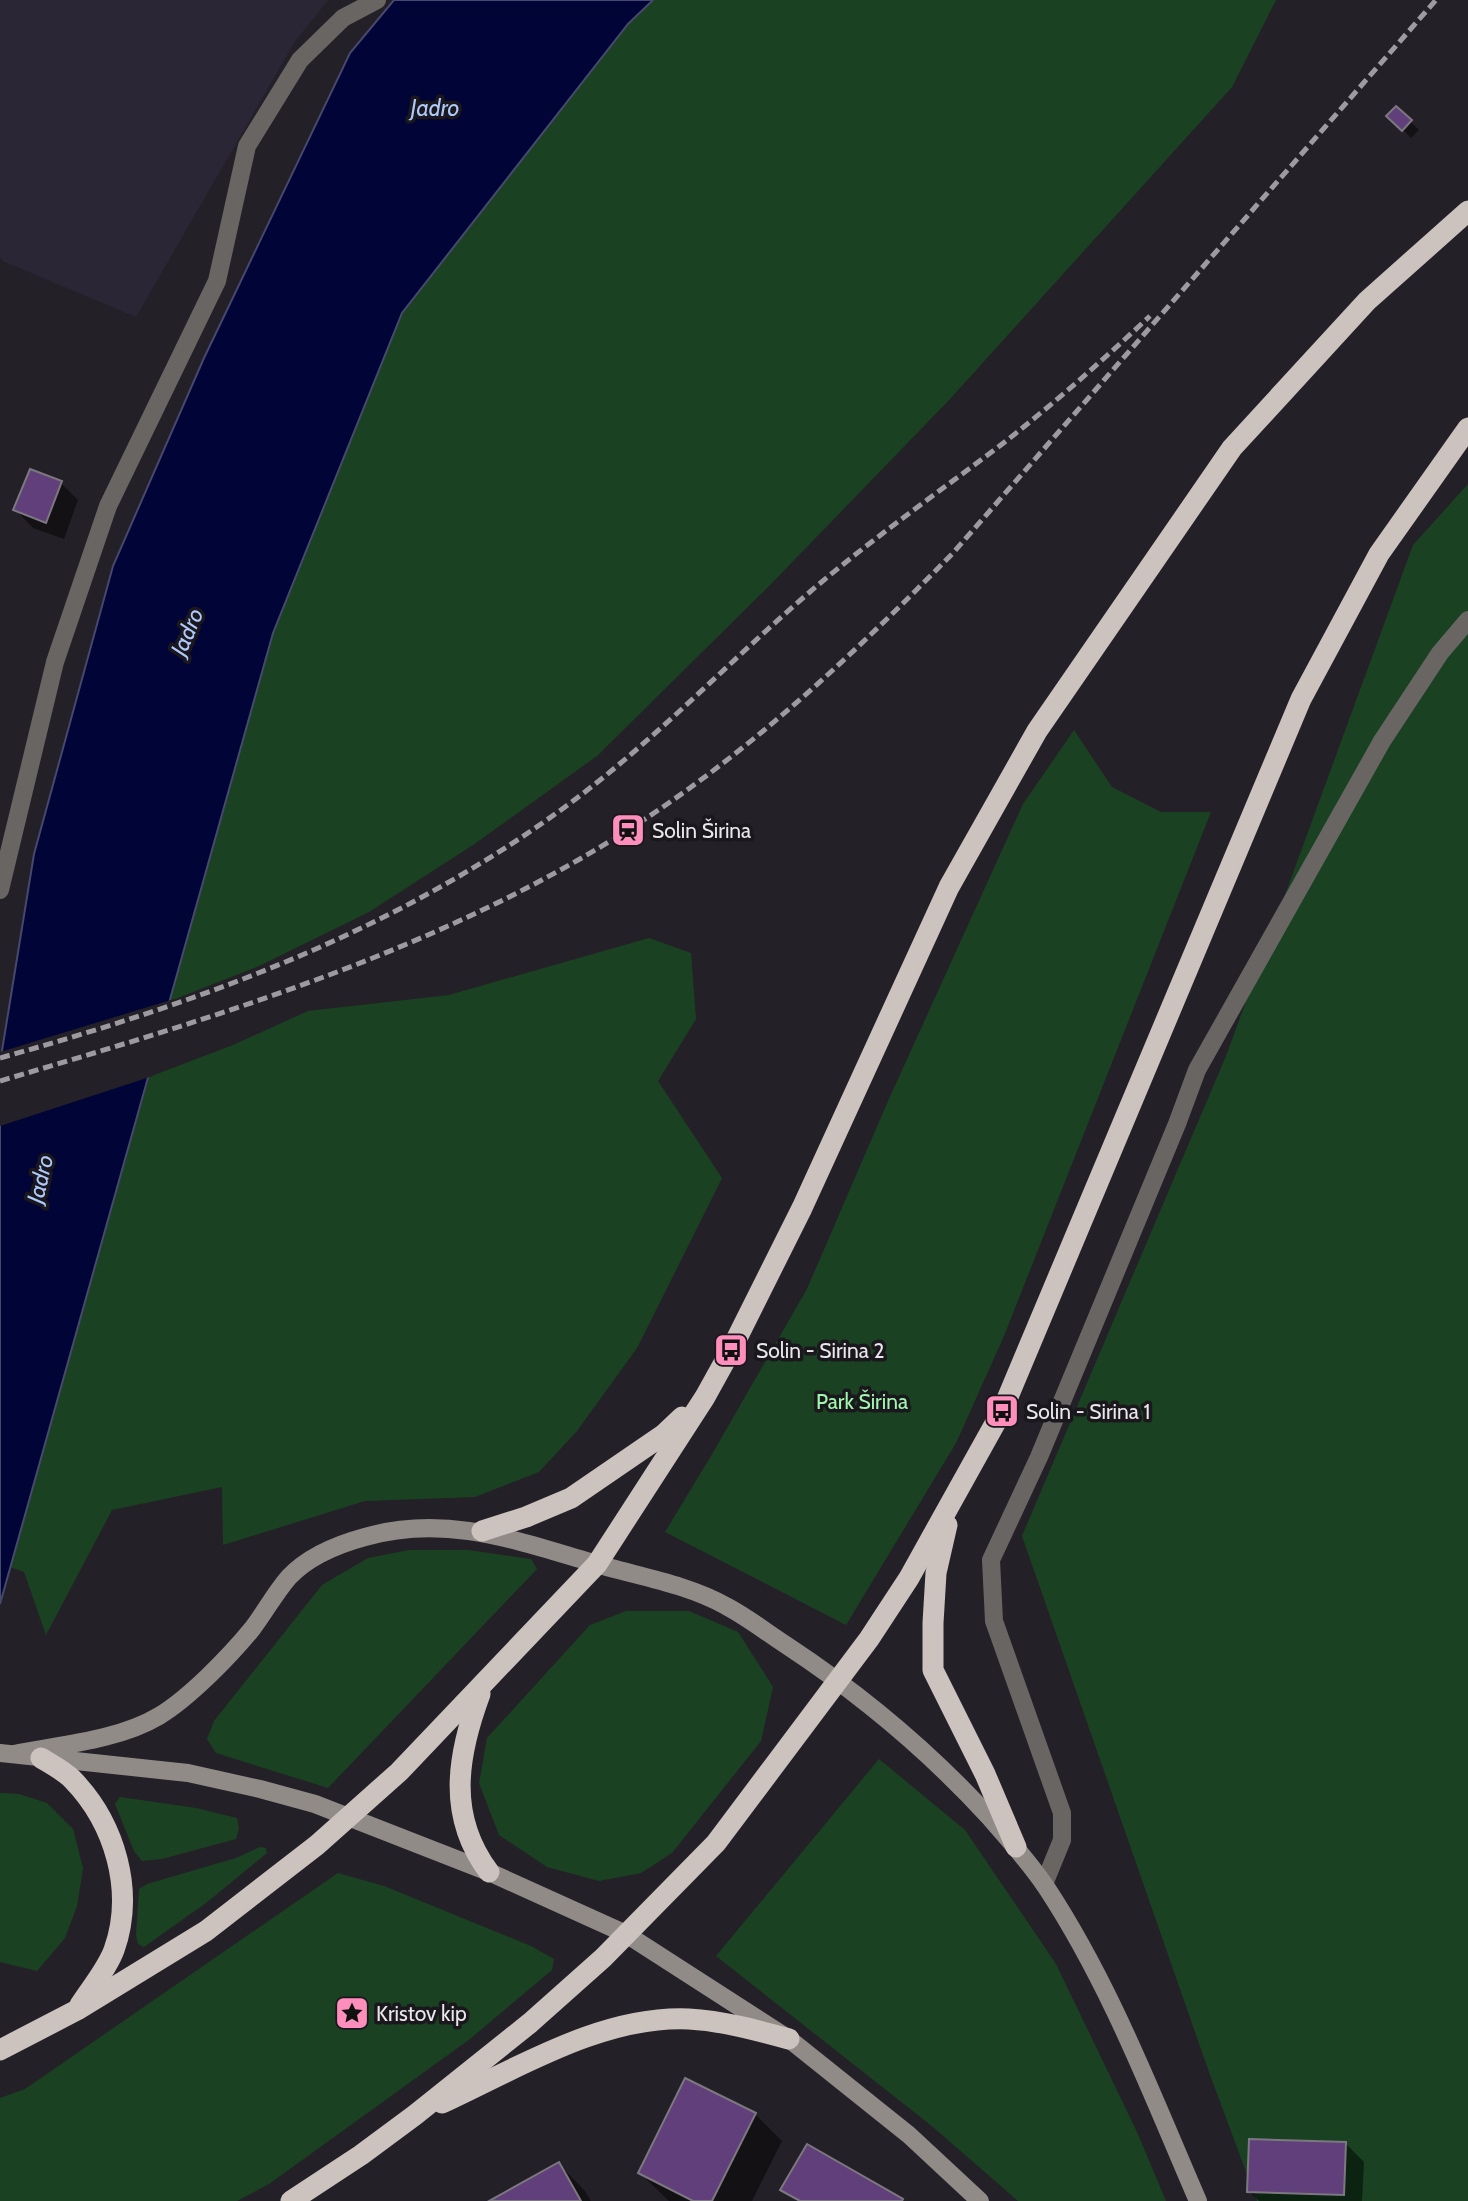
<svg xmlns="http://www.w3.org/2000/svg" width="1468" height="2201" viewBox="0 0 1468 2201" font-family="Cabin,sans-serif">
<rect width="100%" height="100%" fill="#242027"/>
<!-- industrial -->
<polygon fill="#2b2636" points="0,0 328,0 294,43 136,317 5,262 0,258"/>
<!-- green -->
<g fill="#1a4222">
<polygon points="653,0 1276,0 1232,87 950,399 773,582 597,756 473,845 369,912 259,966 170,1001 273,633 402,313 628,24"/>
<polygon points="1468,484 1468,2201 1257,2201 1210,2075 1022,1536 1226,1056 1413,545"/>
<polygon points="1074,730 1112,787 1161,812 1211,812 1004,1336 956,1443 846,1625 665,1532 711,1456 807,1289 888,1101 1023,804"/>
<polygon points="649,938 691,953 696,1019 658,1081 722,1178 637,1348 577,1431 539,1472 475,1497 365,1501 223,1545 222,1487 112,1510 46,1635 24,1572 10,1567 149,1077 233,1045 308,1011 449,995"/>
<polygon points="409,1550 468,1550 531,1559 537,1569 328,1788 216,1753 207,1739 214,1721 322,1585 368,1558"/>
<polygon points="626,1611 689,1611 738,1632 773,1687 761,1741 672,1853 641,1873 599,1881 547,1867 499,1835 479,1783 487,1738 590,1625"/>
<polygon points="879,1759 965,1830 1056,1964 1137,2132 1166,2201 1018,2201 933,2127 716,1956"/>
<polygon points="0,1793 19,1794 47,1803 73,1829 83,1868 77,1906 65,1938 37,1971 0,1962"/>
<polygon points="120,1797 196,1808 237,1818 239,1829 236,1839 162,1859 142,1861 134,1851 115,1804"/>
<polygon points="260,1847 266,1848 267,1853 206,1903 144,1947 138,1944 136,1935 139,1889 147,1884 236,1858"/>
<polygon points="338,1873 384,1886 531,1946 554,1959 552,1970 470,2039 269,2184 237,2201 0,2201 0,2098 25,2089"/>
</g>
<!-- water -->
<polygon fill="#000437" stroke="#46486d" stroke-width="2" points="394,0 653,0 628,24 402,313 273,633 0,1604 0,1063 34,854 113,566 204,358 350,53"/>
<!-- pier -->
<polygon fill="#242027" points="174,999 153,1076 0,1126 0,1052"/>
<!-- shadow -->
<g fill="#0007">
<polygon points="1396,108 1419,130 1411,138 1389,116"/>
<polygon points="61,483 78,500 64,539 33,528 16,510"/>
<polygon points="755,2114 782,2141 752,2201 669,2201 640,2173"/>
<polygon points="1346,2144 1364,2162 1362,2201 1259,2201 1249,2191"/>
<polygon points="559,2164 585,2191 591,2201 493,2201"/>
</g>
<!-- building -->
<g fill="#613f7a" stroke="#7c7880" stroke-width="2">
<polygon points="1396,106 1412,120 1402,131 1386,116"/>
<polygon points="30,469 62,481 46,523 13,510"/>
<polygon points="685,2078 756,2113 712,2201 693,2201 638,2173"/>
<polygon points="1249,2139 1346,2142 1344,2195 1247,2192"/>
<polygon points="807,2144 903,2199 902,2201 800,2201 780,2190"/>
<polygon points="559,2162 581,2201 489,2201"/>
</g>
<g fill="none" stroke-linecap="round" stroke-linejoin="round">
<!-- lane -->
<polyline stroke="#696563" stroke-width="18" points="1044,1884 1062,1840 1062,1813 994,1621 991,1560 1039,1457 1177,1124 1197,1070 1382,741 1440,653 1468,620"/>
<!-- street -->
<polyline stroke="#696563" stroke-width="18" points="0,890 55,662 108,506 217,281 247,146 300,60 343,18 377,0"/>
<!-- secondary -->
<g stroke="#918b88" stroke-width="18">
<polyline points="0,1753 188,1773 260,1789 315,1804 489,1872 626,1934 789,2039 909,2135 980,2201"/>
<path d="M14,1754C60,1745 119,1740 159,1716C189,1698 230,1656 252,1629C265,1612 275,1593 289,1577C308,1557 339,1544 365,1537C444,1514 515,1540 590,1562C635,1576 685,1583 726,1606C747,1617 766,1632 786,1645C862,1695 930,1752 991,1819C1010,1841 1030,1863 1046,1887C1110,1984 1152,2095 1198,2201"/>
</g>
<!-- highway -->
<g stroke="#ccc2be" stroke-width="21">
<polyline points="947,1525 936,1573 933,1623 933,1670 985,1774 1016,1847"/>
<polyline points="482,1531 526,1517 571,1498 663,1435 682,1417"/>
<path d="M480,1694C457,1756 447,1816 489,1872"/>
<path d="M41,1758C51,1764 64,1771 72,1779C115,1823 135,1891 114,1950C107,1969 91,1988 80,2005"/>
<polyline points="0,2050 77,2010 206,1931 317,1845 399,1772 597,1564 705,1397 731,1350 802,1208 949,887 1037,731 1232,448 1367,301 1468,211"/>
<path d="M442,2103C518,2068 603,2015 689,2019C723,2021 756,2030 789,2039"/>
<polyline points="291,2201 361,2155 415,2115 530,2023 603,1958 716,1843 869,1639 909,1578 1002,1411 1301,699 1379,554 1468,428"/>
</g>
<!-- rail -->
<g stroke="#9e9ba0" stroke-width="5" stroke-dasharray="10 5" stroke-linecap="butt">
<path d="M0,1058C200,1002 387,935 558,812C660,739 744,644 841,566C892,525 945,487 997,448C1050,407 1101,362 1150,316"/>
<path d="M0,1081C217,1017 435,952 628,830C748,754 853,655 953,553L1436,0"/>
</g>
</g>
<!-- icons -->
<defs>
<g id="station-square" transform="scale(1.75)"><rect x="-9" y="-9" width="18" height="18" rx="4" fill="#fe8ebb" stroke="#1a171d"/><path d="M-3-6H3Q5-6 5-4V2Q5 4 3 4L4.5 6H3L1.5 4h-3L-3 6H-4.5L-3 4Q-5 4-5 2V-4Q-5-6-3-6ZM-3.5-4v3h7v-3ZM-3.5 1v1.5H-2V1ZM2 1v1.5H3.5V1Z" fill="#111"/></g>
<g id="bus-square" transform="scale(1.75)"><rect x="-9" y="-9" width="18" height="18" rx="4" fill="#fe8ebb" stroke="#1a171d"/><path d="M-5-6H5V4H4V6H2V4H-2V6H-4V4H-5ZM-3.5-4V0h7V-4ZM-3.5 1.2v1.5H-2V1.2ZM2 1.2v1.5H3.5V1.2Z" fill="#111"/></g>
<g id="sight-square" transform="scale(1.75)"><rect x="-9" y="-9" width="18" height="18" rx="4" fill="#fe8ebb" stroke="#1a171d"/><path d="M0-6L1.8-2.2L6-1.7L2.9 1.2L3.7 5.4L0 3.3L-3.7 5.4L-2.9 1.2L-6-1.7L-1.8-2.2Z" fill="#111"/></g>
</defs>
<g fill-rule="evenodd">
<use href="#station-square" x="628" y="830"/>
<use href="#bus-square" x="731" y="1350"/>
<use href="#bus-square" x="1002" y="1411"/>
<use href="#sight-square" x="352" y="2013"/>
</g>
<g text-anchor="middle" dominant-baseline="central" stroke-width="7" stroke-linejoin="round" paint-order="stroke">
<!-- poi labels -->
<g font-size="21" fill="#eae7ec" stroke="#1a171d" text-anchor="start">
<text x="652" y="830">Solin Širina</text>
<text x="756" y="1350">Solin - Sirina 2</text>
<text x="1026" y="1411">Solin - Sirina 1</text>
<text x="376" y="2013">Kristov kip</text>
</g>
<!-- park labels -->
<g font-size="21" fill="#a0f7ae" stroke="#1a171d">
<text x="862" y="1401">Park Širina</text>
</g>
<!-- water labels -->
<g font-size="23" font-style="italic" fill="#aec9fd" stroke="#1a171d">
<text x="435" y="108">Jadro</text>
<text transform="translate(187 632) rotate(-67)">Jadro</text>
<text transform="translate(40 1179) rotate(-77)">Jadro</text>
</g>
</g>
</svg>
